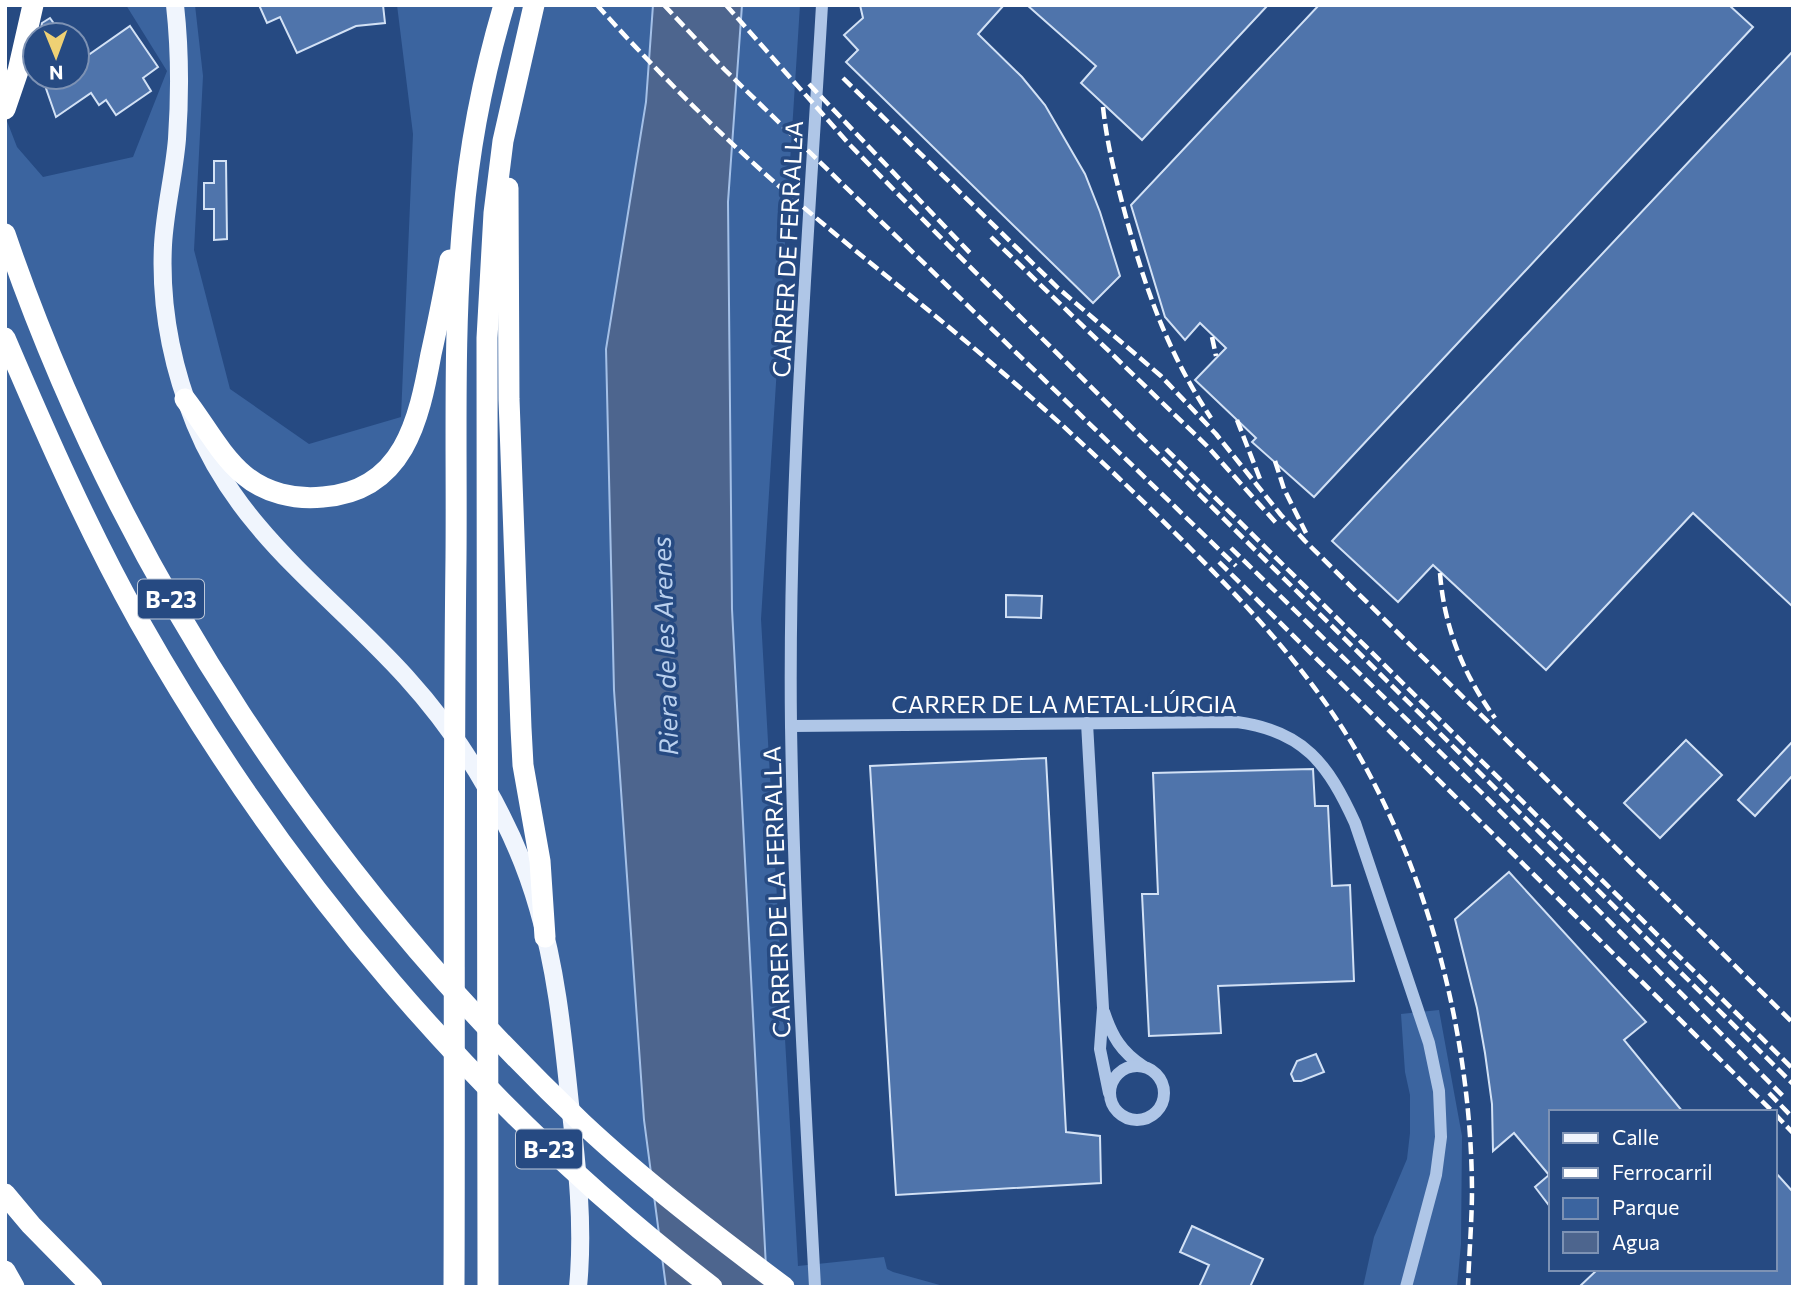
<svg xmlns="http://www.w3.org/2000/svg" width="1798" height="1292" viewBox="0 0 1798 1292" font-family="Commissioner,sans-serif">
<rect width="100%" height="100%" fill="#264a82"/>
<!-- green -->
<g fill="#3b649f">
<polygon points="126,5 195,5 203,76 194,250 230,389 309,444 401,417 413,134 397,5 653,5 646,102 614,690 644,1120 666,1287 5,1287 5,116 17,147 43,177 133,157 167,71"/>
<polygon points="742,5 800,5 761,619 798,1266 884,1257 887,1269 893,1272 947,1287 767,1287 732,609 728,202"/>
<polygon points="1439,1010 1462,1136 1461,1244 1457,1287 1363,1287 1374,1237 1407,1159 1410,1133 1410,1095 1405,1072 1401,1014"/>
</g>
<!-- water -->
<polygon fill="#4d658e" stroke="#a4c0e7" stroke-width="2" points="653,5 742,5 728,202 732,609 767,1287 666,1287 644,1120 614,690 606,349 646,102"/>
<!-- building -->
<g fill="#4f74ab" stroke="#d2e1f5" stroke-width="2">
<polygon points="259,5 383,5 385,23 356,26 297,53 280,17 267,23"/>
<polygon points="860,5 1004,5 978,34 1022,77 1045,105 1085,174 1100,212 1120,276 1093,303 846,62 858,50 844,35 863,18"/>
<polygon points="1027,5 1268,5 1142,140 1081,83 1096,66"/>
<polygon points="1319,5 1729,5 1753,27 1314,497 1252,442 1256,438 1195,380 1226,348 1200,323 1185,340 1165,317 1131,205"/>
<polygon points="50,18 62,35 40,35 42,23"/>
<polygon points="130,26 158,67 143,78 151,91 116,115 106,100 99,105 91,93 56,117 42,77 77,77 77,63"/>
<polygon points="1793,51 1793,607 1693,513 1546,670 1433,565 1398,602 1332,541"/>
<polygon points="214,161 226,161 227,239 214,240 214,209 204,209 204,183 214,183"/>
<polygon points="1006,595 1042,596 1041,618 1006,617"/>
<polygon points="1686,740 1722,775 1660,838 1624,803"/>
<polygon points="1793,741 1793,775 1755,816 1738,800"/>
<polygon points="1046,758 1066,1132 1100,1136 1101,1183 896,1195 870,766"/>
<polygon points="1313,769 1315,806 1328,806 1332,886 1350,885 1354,981 1218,986 1221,1033 1149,1036 1142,894 1158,894 1153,773"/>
<polygon points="1509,872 1646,1022 1624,1040 1683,1112 1551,1112 1551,1208 1535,1187 1549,1175 1514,1133 1493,1151 1492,1104 1485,1053 1477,1008 1455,919"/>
<polygon points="1316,1054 1324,1072 1301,1081 1294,1081 1291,1074 1297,1061"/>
<polygon points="1775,1172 1793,1192 1793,1287 1579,1287 1598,1269 1775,1269"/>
<polygon points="1192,1226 1263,1259 1250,1287 1199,1287 1209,1265 1180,1252"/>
</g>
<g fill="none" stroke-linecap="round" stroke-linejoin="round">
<!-- minor -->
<g stroke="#afc6e7" stroke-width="12">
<polyline points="1087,723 1103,1008 1100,1049 1109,1093"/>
<path d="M791,726L1237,722C1304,731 1328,764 1355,823L1429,1043L1439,1091L1441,1137L1436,1175L1406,1287"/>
<path d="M1104,1012C1112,1036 1121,1052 1143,1066"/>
<circle cx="1137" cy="1093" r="27"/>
<path d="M815,1287C805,1100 794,913 791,726C788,486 808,245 822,5"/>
</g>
<!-- major -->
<path stroke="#f0f5fd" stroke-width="18" d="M175,5C180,50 180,95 177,139C174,175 165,209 163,245C160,307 172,367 195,424C239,533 330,593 406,677C465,742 514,824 538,908C557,972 563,1038 570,1104C577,1164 584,1226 578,1287"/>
<!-- highway -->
<g stroke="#fff" stroke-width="21">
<polyline points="5,109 18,71 33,5"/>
<polyline points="508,188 509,399 521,728 523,765 540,861 545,937"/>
<path d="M5,234C120,570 324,878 582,1123C645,1182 715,1235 784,1287"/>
<path d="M5,338C46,434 88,530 139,621C283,876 478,1108 712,1287"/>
<path d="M185,399C204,423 220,455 244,475C265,493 295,500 323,497C404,491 419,420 431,354C438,323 444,292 450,260"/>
<polyline points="5,1194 31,1225 92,1287"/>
<polyline points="5,1271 14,1287"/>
<path d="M454,1287C455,1043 453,800 456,557C457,445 453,332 463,221C469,147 483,76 504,5"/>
<polyline points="488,1287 487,338 494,213 503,141 534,5"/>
</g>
<!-- rail -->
<g stroke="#fff" stroke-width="4.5" stroke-dasharray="12 5" stroke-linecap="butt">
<path d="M597,5C659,74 725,140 795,200C859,255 925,306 989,361C1054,416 1115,473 1175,533C1243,601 1308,668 1357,752C1431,880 1471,1041 1472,1189C1472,1221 1469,1254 1468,1287"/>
<polyline points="664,5 725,70 1236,566"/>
<polyline points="726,5 849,144 948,245 1793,1084"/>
<polyline points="843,78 1058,288 1161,376 1216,434 1281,515 1305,541 1793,1023"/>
<polyline points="809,84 971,254"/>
<path d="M1103,107C1107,145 1116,180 1126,217C1146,291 1168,353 1211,418"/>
<polyline points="991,237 1207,446 1277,524"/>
<polyline points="1212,337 1216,356"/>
<polyline points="1237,420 1260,479"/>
<polyline points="1166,449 1793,1069"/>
<polyline points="1275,461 1284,489 1306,533"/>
<polyline points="1231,548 1482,793 1785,1098"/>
<polyline points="1219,562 1773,1112"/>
<path d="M1440,573C1444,627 1463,674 1495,718"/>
<polyline points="1769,1093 1793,1118"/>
<polyline points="1775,1114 1793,1133"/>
</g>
</g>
<g text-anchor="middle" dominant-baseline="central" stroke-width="7" stroke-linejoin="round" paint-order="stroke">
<!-- shield labels -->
<g fill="#264a82" stroke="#bec9da" stroke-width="2">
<rect x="138" y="579.5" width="66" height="39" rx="5"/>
<rect x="516" y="1129.5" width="66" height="39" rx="5"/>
</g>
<g font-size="23" font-weight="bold" fill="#fff">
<text x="171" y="599">B-23</text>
<text x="549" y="1149">B-23</text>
</g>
<!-- street labels -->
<g font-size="24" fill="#fff" stroke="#264a82">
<text transform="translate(787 249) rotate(-87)">CARRER DE FERRALLA</text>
<text x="1064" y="703">CARRER DE LA METAL·LÚRGIA</text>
<text transform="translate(776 892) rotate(-92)">CARRER DE LA FERRALLA</text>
</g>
<!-- water labels -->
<g font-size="26" font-style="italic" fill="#bad0ee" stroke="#264a82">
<text transform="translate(664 646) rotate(-92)">Riera de les Arenes</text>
</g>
</g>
<!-- border -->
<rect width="1798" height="1292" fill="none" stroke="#ffffff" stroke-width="14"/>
<!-- legend -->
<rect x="1549" y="1110" width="228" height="161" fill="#264a82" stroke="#7d92b4" stroke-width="2"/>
<rect x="1563" y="1133" width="35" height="10" fill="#f0f5fd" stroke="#7d92b4" stroke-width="2"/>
<text x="1612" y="1145" font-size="21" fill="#ffffff">Calle</text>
<rect x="1563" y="1168" width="35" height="10" fill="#ffffff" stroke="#7d92b4" stroke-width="2"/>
<text x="1612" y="1180" font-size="21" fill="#ffffff">Ferrocarril</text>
<rect x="1563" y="1198" width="35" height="21" fill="#3b649f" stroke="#7d92b4" stroke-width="2"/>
<text x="1612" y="1215" font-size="21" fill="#ffffff">Parque</text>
<rect x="1563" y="1232" width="35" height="21" fill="#4d658e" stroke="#7d92b4" stroke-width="2"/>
<text x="1612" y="1250" font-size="21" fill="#ffffff">Agua</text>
<!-- north arrow -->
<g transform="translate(56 56) rotate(179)"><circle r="33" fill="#264a82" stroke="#7d92b4" stroke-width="2"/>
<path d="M0-5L12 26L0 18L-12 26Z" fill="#efd174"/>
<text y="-10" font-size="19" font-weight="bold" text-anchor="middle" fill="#ffffff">N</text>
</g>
</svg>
